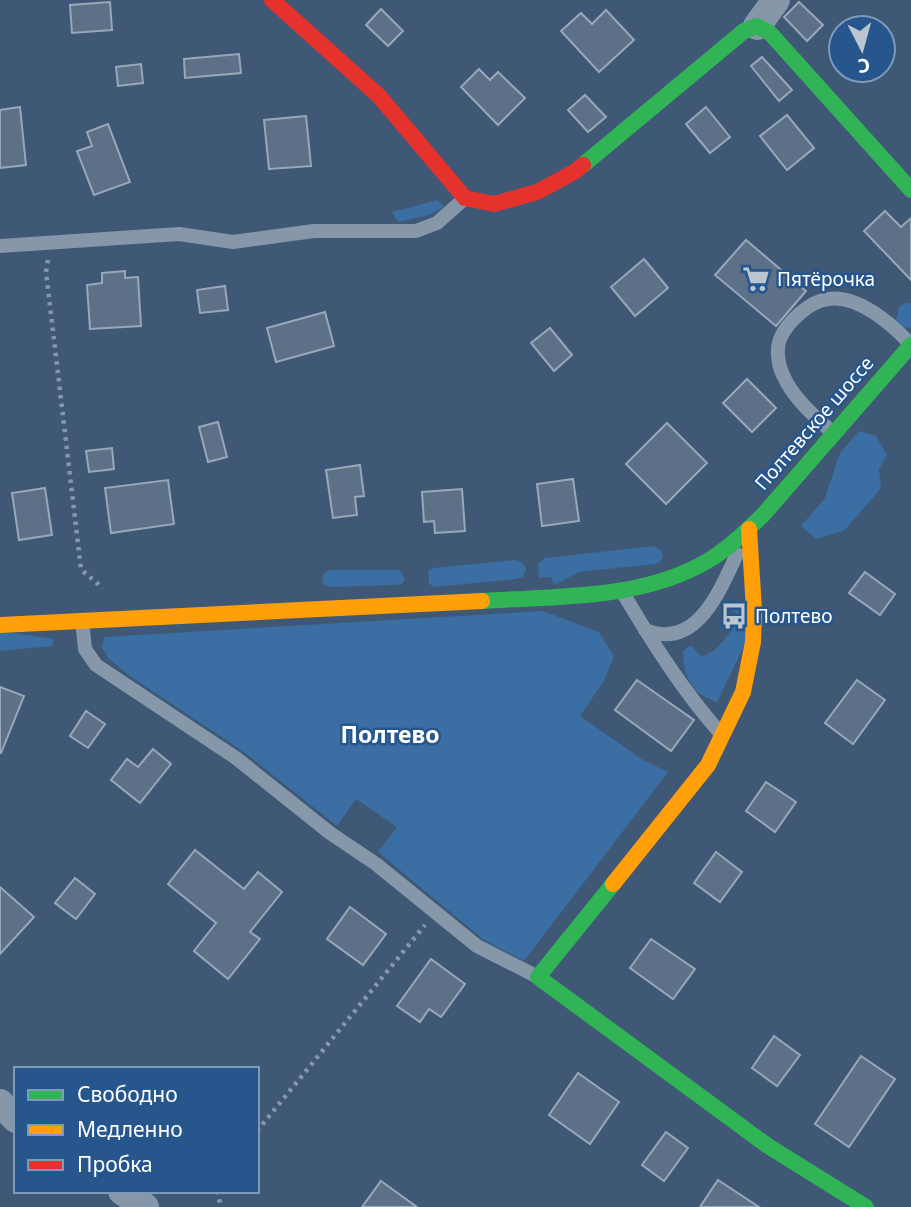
<svg xmlns="http://www.w3.org/2000/svg" width="911" height="1207" viewBox="0 0 911 1207" font-family="'Noto Sans',sans-serif">
<rect width="100%" height="100%" fill="#3e5876"/>
<!-- green -->
<g fill="#3b6ea2">
<polygon points="438,200 444,207 429,215 398,222 392,212"/>
<polygon points="906,303 911,303 911,328 902,327 896,320 899,307"/>
<polygon points="859,431 876,436 887,455 879,469 881,488 845,530 816,539 801,526 825,498 840,453"/>
<polygon points="653,546 661,550 663,556 661,561 655,564 579,572 554,585 551,577 539,578 538,564 545,558"/>
<polygon points="515,560 523,563 526,569 523,577 516,579 435,587 429,584 428,571 433,568"/>
<polygon points="331,570 400,570 405,579 402,584 396,585 331,587 324,585 322,579 324,573"/>
<path d="M738,599L747,640L717,702C693,695 683,677 683,652L687,647L692,646L701,656C718,654 731,629 741,617L732,610Z"/>
<polygon points="543,611 599,632 614,656 604,681 580,716 643,760 668,772 524,961 484,940 378,852 397,827 356,799 337,826 244,752 130,676 109,659 102,648 104,637"/>
<polygon points="0,631 54,639 52,646 0,651"/>
</g>
<!-- building -->
<g fill="#5c7087" stroke="#99a8b9" stroke-width="2">
<polygon points="110,2 112,30 72,33 70,5"/>
<polygon points="799,2 823,25 807,41 784,17"/>
<polygon points="381,9 403,31 388,46 366,25"/>
<polygon points="606,10 634,40 599,72 561,31 581,13 592,24"/>
<polygon points="239,54 241,73 185,78 184,59"/>
<polygon points="762,57 792,90 779,101 751,66"/>
<polygon points="141,64 143,83 118,86 116,67"/>
<polygon points="479,69 490,80 498,72 525,98 498,125 461,87"/>
<polygon points="585,95 606,117 588,132 568,110"/>
<polygon points="20,107 26,165 0,168 0,110"/>
<polygon points="706,107 730,137 710,153 686,124"/>
<polygon points="787,115 814,148 787,170 760,136"/>
<polygon points="306,116 311,166 269,169 264,120"/>
<polygon points="108,124 130,182 94,195 77,151 92,146 87,132"/>
<polygon points="885,211 901,227 911,218 911,280 864,231"/>
<polygon points="746,240 806,291 776,326 715,275"/>
<polygon points="644,259 668,288 635,316 611,287"/>
<polygon points="125,271 125,278 138,277 141,326 90,329 87,285 102,283 102,273"/>
<polygon points="225,286 228,310 200,313 197,290"/>
<polygon points="325,312 334,346 276,362 267,328"/>
<polygon points="550,328 572,355 554,371 531,343"/>
<polygon points="747,379 776,408 752,432 723,403"/>
<polygon points="218,422 227,457 208,462 199,427"/>
<polygon points="667,423 707,463 666,504 626,464"/>
<polygon points="112,448 114,469 89,472 86,451"/>
<polygon points="360,465 364,496 355,497 357,515 333,518 326,470"/>
<polygon points="573,479 579,521 542,526 537,484"/>
<polygon points="168,480 174,524 111,533 105,488"/>
<polygon points="45,488 52,535 19,540 12,493"/>
<polygon points="462,489 465,531 435,533 434,521 424,522 422,492"/>
<polygon points="865,572 895,594 880,615 849,593"/>
<polygon points="637,680 694,720 671,751 615,710"/>
<polygon points="857,680 885,700 853,744 825,723"/>
<polygon points="0,687 24,696 1,753 0,753"/>
<polygon points="86,711 105,724 88,748 70,736"/>
<polygon points="153,749 171,764 140,803 111,780 127,759 138,767"/>
<polygon points="766,782 796,802 775,832 746,811"/>
<polygon points="195,850 244,889 258,872 282,892 250,932 260,939 228,979 194,951 216,923 168,884"/>
<polygon points="716,852 742,872 720,902 694,883"/>
<polygon points="75,878 95,894 76,919 55,903"/>
<polygon points="0,887 34,917 0,954"/>
<polygon points="350,907 386,934 363,965 327,939"/>
<polygon points="651,939 695,969 673,999 630,968"/>
<polygon points="431,959 465,984 441,1017 429,1009 420,1022 397,1006"/>
<polygon points="774,1036 800,1055 777,1086 752,1068"/>
<polygon points="861,1056 895,1079 849,1147 815,1124"/>
<polygon points="578,1073 619,1102 590,1144 549,1115"/>
<polygon points="666,1132 688,1148 664,1181 642,1165"/>
<polygon points="718,1180 759,1207 700,1207"/>
<polygon points="381,1181 417,1207 362,1207"/>
</g>
<g fill="none" stroke-linecap="round" stroke-linejoin="round">
<!-- path -->
<g stroke="#8597a9" stroke-width="4.5" stroke-dasharray="3.5 5" stroke-linecap="butt">
<path d="M48,260L46,272L81,569C88,577 96,580 102,589"/>
<polyline points="257,1131 425,925"/>
<polyline points="217,1191 221,1207"/>
</g>
<!-- lane -->
<g stroke="#8597a9" stroke-width="14">
<polyline points="0,246 179,234 233,242 314,231 416,231 437,223 464,199"/>
<path d="M832,432C814,416 793,398 783,375C778,365 776,349 780,339C787,322 810,301 828,299C857,294 892,324 910,344"/>
<path d="M623,593C652,642 683,691 721,734"/>
<polyline points="82,620 85,649 96,665 236,758 330,833 376,864 477,946 536,976"/>
<path d="M645,630C697,651 720,590 737,554"/>
</g>
<!-- street -->
<g stroke="#8597a9" stroke-width="28">
<polyline points="757,26 776,0"/>
<polyline points="0,1103 16,1119"/>
<polyline points="122,1191 145,1207"/>
</g>
<!-- fast -->
<g stroke="#30b455" stroke-width="16">
<polyline points="583,165 744,31 757,26 770,33 911,190"/>
<path d="M482,601C557,596 643,600 709,560C729,548 746,531 763,515L911,345"/>
<polyline points="613,884 538,977 768,1146 866,1207"/>
</g>
<!-- slow -->
<g stroke="#ff9f0a" stroke-width="16">
<polyline points="0,625 482,601"/>
<polyline points="613,884 708,765 743,692 753,642 754,610 749,529"/>
</g>
<!-- jam -->
<polyline stroke="#e5322d" stroke-width="16" points="272,0 379,96 465,198 494,204 537,192 574,172 583,165"/>
</g>
<!-- icons -->
<defs>
<g id="supermarket-bare" transform="scale(2.1)"><path d="M-6-5.5h2.5l.6 2H6L4.5 2H-2.5L-4.4-4H-6ZM-1.5 3.2a1.3 1.3 0 1 0 .1 0ZM3 3.2a1.3 1.3 0 1 0 .1 0Z" fill="#bbc5cf" stroke="#27568d" stroke-width="2.5" paint-order="stroke"/></g>
<g id="bus-bare" transform="scale(2.1)"><path d="M-5-6H5V4H4V6H2V4H-2V6H-4V4H-5ZM-3.5-4V0h7V-4ZM-3.5 1.2v1.5H-2V1.2ZM2 1.2v1.5H3.5V1.2Z" fill="#bbc5cf" stroke="#27568d" stroke-width="2.5" paint-order="stroke"/></g>
</defs>
<g fill-rule="evenodd">
<use href="#supermarket-bare" x="756" y="279"/>
<use href="#bus-bare" x="734" y="616"/>
</g>
<g text-anchor="middle" dominant-baseline="central" stroke-width="5" stroke-linejoin="round" paint-order="stroke">
<!-- poi labels -->
<g font-size="19" fill="#fff" stroke="#27568d" text-anchor="start">
<text x="777" y="279">Пятёрочка</text>
<text x="755" y="616">Полтево</text>
</g>
<!-- street labels -->
<g font-size="19" fill="#fff" stroke="#27568d">
<text transform="translate(814 423) rotate(-49)">Полтевское шоссе</text>
</g>
<!-- quarter labels -->
<g font-size="23" font-weight="bold" fill="#fff" stroke="#27568d">
<text x="390" y="734">Полтево</text>
</g>
</g>
<!-- legend -->
<rect x="14" y="1067" width="245" height="126" fill="#27568d" stroke="#7d9abb" stroke-width="2"/>
<rect x="28" y="1090" width="35" height="10" fill="#30b455" stroke="#7d9abb" stroke-width="2"/>
<text x="77" y="1102" font-size="21" fill="#ffffff">Свободно</text>
<rect x="28" y="1125" width="35" height="10" fill="#ff9f0a" stroke="#7d9abb" stroke-width="2"/>
<text x="77" y="1137" font-size="21" fill="#ffffff">Медленно</text>
<rect x="28" y="1160" width="35" height="10" fill="#e5322d" stroke="#7d9abb" stroke-width="2"/>
<text x="77" y="1172" font-size="21" fill="#ffffff">Пробка</text>
<!-- north arrow -->
<g transform="translate(862 49) rotate(174)"><circle r="33" fill="#27568d" stroke="#7d9abb" stroke-width="2"/>
<path d="M0-5L12 26L0 18L-12 26Z" fill="#bbc5cf"/>
<text y="-10" font-size="19" font-weight="bold" text-anchor="middle" fill="#ffffff">С</text>
</g>
</svg>
